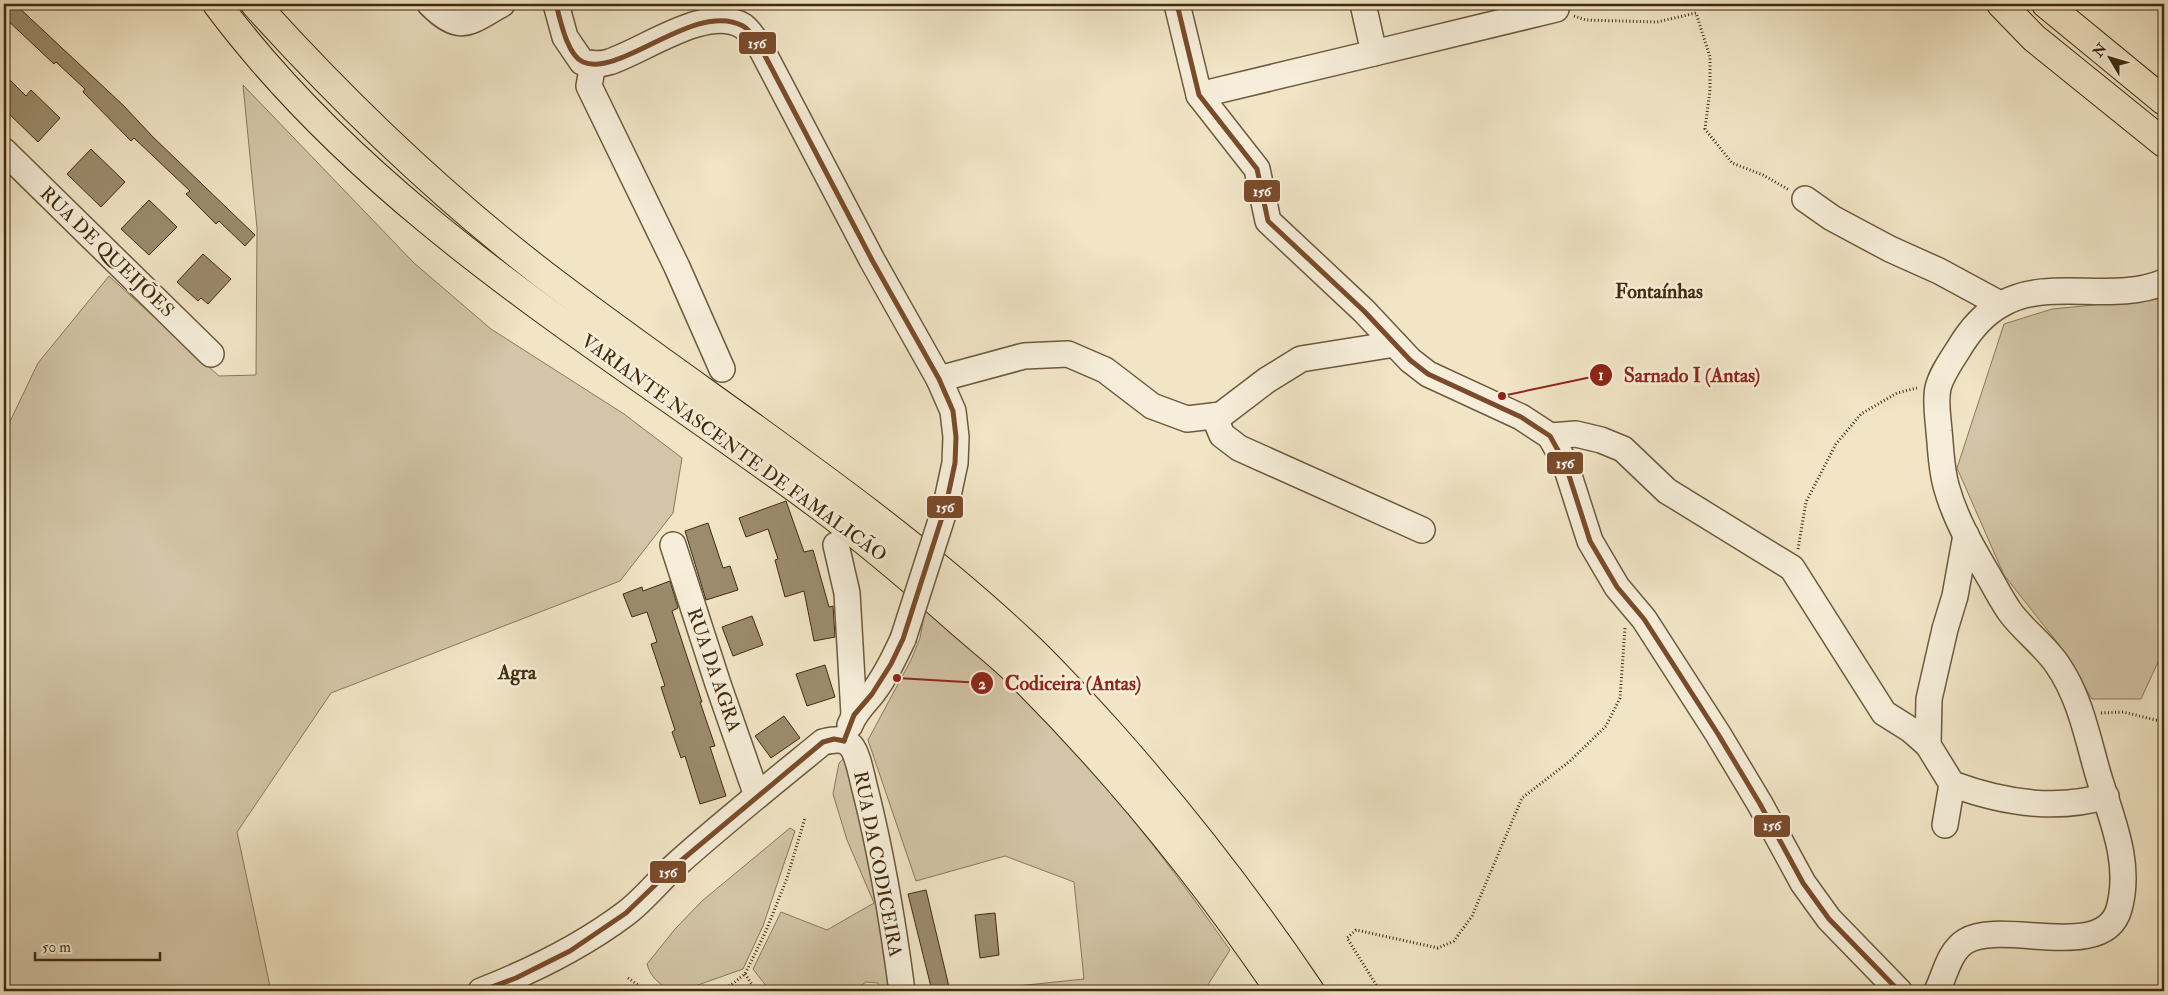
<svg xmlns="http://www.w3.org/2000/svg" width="2168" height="995" viewBox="0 0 2168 995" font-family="'IM FELL Double Pica',serif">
<rect width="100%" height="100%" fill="#f1e5c6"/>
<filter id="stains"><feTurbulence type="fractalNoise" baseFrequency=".004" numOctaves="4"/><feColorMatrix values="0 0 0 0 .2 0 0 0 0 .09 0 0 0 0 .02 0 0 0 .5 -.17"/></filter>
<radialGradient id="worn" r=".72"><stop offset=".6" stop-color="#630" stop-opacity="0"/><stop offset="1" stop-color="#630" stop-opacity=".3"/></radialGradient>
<!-- green -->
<g fill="#d3c5a7" stroke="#8a785a">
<polygon points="243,85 414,263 491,329 624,414 682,458 673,513 620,581 331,693 237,832 271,991 4,991 4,434 38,363 109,276 219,376 256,375 257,228"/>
<polygon points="2164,298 2164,649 2141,699 2092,699 2060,646 2004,575 1957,468 2004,324 2052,309"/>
<path d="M926,606C1045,704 1142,824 1230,950L1204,991H998V988L1084,979L1074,882L1005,856L916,881L868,740L911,660L920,638Z"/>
<polygon points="844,758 865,827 892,991 879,991 878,983 866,982 853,991 770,991 753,969 781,912 827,930 874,903 847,840 833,794 839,763"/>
<path d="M790,828L795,831L763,926L743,969L681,991C665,991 651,979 647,964L675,929L702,901Z"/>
</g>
<!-- building -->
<g fill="#9c8c6d" stroke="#402b0d">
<polygon points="4,4 15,4 124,106 153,137 255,235 245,246 219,221 216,224 186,194 190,191 134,138 131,141 83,92 85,89 56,62 54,64 4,17"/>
<polygon points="4,74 26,96 31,90 60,118 38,142 4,109"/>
<polygon points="91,149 125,182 101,207 67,174"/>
<polygon points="149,200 177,227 149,255 121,229"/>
<polygon points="203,254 231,279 208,304 201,298 198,301 177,282"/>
<polygon points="786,501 804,552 813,550 829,607 833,606 835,637 814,641 804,591 785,597 775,560 778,559 768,529 746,537 739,518"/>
<polygon points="708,523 723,568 730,566 738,590 706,600 685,531"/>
<polygon points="670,581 678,608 672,611 702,702 700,702 715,746 710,747 726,796 700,804 685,756 681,758 672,732 675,730 661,687 665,686 651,644 657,642 647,612 632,617 623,594 642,587 643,591"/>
<polygon points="752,616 763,645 733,656 722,627"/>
<polygon points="825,665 835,697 807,706 796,674"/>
<polygon points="784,716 800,738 771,758 755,736"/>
<polygon points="926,890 950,991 932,991 908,894"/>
<polygon points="995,913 999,955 980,958 975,915"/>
</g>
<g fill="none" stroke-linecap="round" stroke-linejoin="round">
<!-- minor casing -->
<g stroke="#6c5a3b" stroke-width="28">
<g id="minor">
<path d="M430,4C461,35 469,22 502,4"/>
<path d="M556,4L565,37L582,62C591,64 600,65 609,62C644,51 707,4 743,26C750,31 757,43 762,50L872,260L939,379L953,411L956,437L955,463L946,505"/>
<polyline points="1177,4 1199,95 1257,169 1268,221 1364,311 1410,360 1428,374 1521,417 1550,436 1565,463 1590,541 1617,587 1644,619 1718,734 1760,804 1803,883 1829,919 1899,991"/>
<polyline points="1374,53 1556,9 1555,4"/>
<polyline points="593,64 589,86 677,267 722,369"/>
<polyline points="1199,95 1374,53 1363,4"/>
<polyline points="4,151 211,354"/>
<polyline points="1805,199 1832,218 1890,249 1939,271 2000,304"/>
<polyline points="939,379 1024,356 1068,354 1105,370 1152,406 1187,419 1221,415 1267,380 1301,359 1395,344"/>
<polyline points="1214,416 1222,435 1239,448 1422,530"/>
<polyline points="1550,436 1576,434 1601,440 1623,449 1667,491 1792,568 1884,713 1911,730 1928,745 1952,784 1945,825"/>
<polyline points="673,545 718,684 757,796"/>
<polyline points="836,545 847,593 854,715"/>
<path d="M850,725C855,712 864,704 872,694C885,677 894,658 903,639"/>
<polyline points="1928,745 1929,699 1945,629 1955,596 1966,535"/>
<path d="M1952,784C2001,802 2054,812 2106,796"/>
<path d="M481,991C532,971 581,947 625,914C644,900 659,880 677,864C724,822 774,782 823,742C832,740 844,737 851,746C858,754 862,778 865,789C882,856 893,923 902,991"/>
<path d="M1937,991C1945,975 1949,951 1966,941C2002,919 2104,963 2119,909C2132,862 2111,818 2098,774C2087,736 2080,697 2057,664C2044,645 2024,631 2010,612C2003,602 1997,591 1991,580C1974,551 1956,521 1947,489C1941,470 1941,450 1939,431C1938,417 1935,402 1938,388C1941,375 1951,361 1958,350C1968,333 1983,314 2002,304C2049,277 2113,304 2164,282"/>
</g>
</g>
<!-- highway casing -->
<g stroke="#402b0d" stroke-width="30">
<g id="highway">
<path d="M217,4C375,216 608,349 817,504C864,539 909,577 953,616C973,634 995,651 1014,669C1113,767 1202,876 1280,991"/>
<path d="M255,4C348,107 448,203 560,287C715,404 881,509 1023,642C1053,670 1081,701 1109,732C1183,815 1248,899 1310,991"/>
<polyline points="2001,4 2034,38 2164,143"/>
<polyline points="2046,4 2164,101"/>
</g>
</g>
<!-- path -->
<g stroke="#402b0d" stroke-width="3" stroke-dasharray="1 2.5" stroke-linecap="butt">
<polyline points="1574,16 1586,20 1657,22 1696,13 1710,57 1710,90 1705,129 1732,163 1763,175 1789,190"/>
<polyline points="1798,549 1806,502 1836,444 1861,414 1897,393 1917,388"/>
<polyline points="2101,713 2123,712 2164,722"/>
<polyline points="745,974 756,991"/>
<polyline points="628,978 647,991"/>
<polyline points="712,991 731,985 745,974 766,931 787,878 805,818"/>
<polyline points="1380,991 1347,938 1356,930 1438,948 1454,941 1472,916 1522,798 1570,761 1606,726 1620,698 1625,628"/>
</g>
<!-- minor -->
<use href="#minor" stroke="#f6eeda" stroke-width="25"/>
<!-- highway -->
<use href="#highway" stroke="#f1e5c6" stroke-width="28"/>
<!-- minor-bridge casing -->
<g stroke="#6c5a3b" stroke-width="28" stroke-linecap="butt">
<polyline id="minor-bridge" points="903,639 946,505"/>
</g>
<!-- minor-bridge -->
<use href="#minor-bridge" stroke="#f6eeda" stroke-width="25"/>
<!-- bus-1 casing -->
<g stroke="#f6eeda" stroke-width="9">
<g id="bus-1">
<path d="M556,4C560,19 567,55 583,62C621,78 695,0 743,26C751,30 757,43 762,50L872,260L939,379L953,411L956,437L955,463L946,505L903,639L891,664L872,694L854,715L844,741"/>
<polyline points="1177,4 1199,95 1257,169 1268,221 1364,311 1410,360 1428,374 1521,417 1550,436 1565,463 1590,541 1617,587 1644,619 1718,734 1760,804 1803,883 1829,919 1899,991"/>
<polyline points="481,991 516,978 570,951 626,913 677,864 823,742 834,739 844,741"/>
</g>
</g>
<!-- bus-1 -->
<use href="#bus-1" stroke="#7a4b2a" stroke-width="5"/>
</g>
<g text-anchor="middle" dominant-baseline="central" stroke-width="5" stroke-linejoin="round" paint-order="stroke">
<!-- street labels -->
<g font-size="19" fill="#402b0d" stroke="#f6eeda">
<text transform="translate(107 252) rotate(44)">RUA DE QUEIJÕES</text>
<text transform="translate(734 448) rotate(36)">VARIANTE NASCENTE DE FAMALICÃO</text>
<text transform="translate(714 670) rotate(71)">RUA DA AGRA</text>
<text transform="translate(878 864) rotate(79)">RUA DA CODICEIRA</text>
</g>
<!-- neighbourhood labels -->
<g font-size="20" font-weight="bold" fill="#402b0d" stroke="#f6eeda">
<text x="1659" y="291">Fontaínhas</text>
<text x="517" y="672">Agra</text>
</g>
</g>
<!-- callouts -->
<path fill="none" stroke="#8f2418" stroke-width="2" d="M1502 396L1601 375M897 678L982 683"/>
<g fill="#8f2418" stroke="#f6eeda" stroke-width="2">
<circle cx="1502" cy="396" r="5"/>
<circle cx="897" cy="678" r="5"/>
<circle cx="1601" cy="375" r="12"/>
<circle cx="982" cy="683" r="12"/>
</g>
<g font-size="15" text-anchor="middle" font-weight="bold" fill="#fff">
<text x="1601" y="380">1</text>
<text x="982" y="689">2</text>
</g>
<g font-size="20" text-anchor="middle" font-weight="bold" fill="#8f2418" stroke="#f6eeda" stroke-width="5" stroke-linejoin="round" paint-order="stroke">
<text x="1692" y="382">Sarnado I (Antas)</text>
<text x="1073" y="690">Codiceira (Antas)</text>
</g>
<g stroke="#f6eeda" stroke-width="2">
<rect x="738" y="31" width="39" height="24" rx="5" fill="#7a4b2a"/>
<rect x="1243" y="179" width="38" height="24" rx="5" fill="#7a4b2a"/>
<rect x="1546" y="451" width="38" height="24" rx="5" fill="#7a4b2a"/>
<rect x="926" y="495" width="38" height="24" rx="5" fill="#7a4b2a"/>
<rect x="1753" y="814" width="38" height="24" rx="5" fill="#7a4b2a"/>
<rect x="649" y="860" width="38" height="24" rx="5" fill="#7a4b2a"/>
</g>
<g font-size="14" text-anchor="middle" font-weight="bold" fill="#fff">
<text x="757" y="48">156</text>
<text x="1262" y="196">156</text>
<text x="1565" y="468">156</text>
<text x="945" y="512">156</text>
<text x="1772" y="830">156</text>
<text x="668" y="877">156</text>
</g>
<!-- margin -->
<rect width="2168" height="995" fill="none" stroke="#f1e5c6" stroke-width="20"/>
<rect x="5" y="5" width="2158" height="985" fill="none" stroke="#402b0d" stroke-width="2.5"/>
<rect x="10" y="10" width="2148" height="975" fill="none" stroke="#402b0d"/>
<!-- north arrow -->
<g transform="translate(2110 58) rotate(308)" stroke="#f6eeda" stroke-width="4" paint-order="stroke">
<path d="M0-4L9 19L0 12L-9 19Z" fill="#402b0d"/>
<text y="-8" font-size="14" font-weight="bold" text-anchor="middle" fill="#402b0d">N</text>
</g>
<!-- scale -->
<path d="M35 952v8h125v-8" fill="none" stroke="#402b0d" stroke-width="2.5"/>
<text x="42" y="952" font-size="15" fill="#402b0d" stroke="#f6eeda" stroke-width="4" paint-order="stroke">50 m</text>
<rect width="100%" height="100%" filter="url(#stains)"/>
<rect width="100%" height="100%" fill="url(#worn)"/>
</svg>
